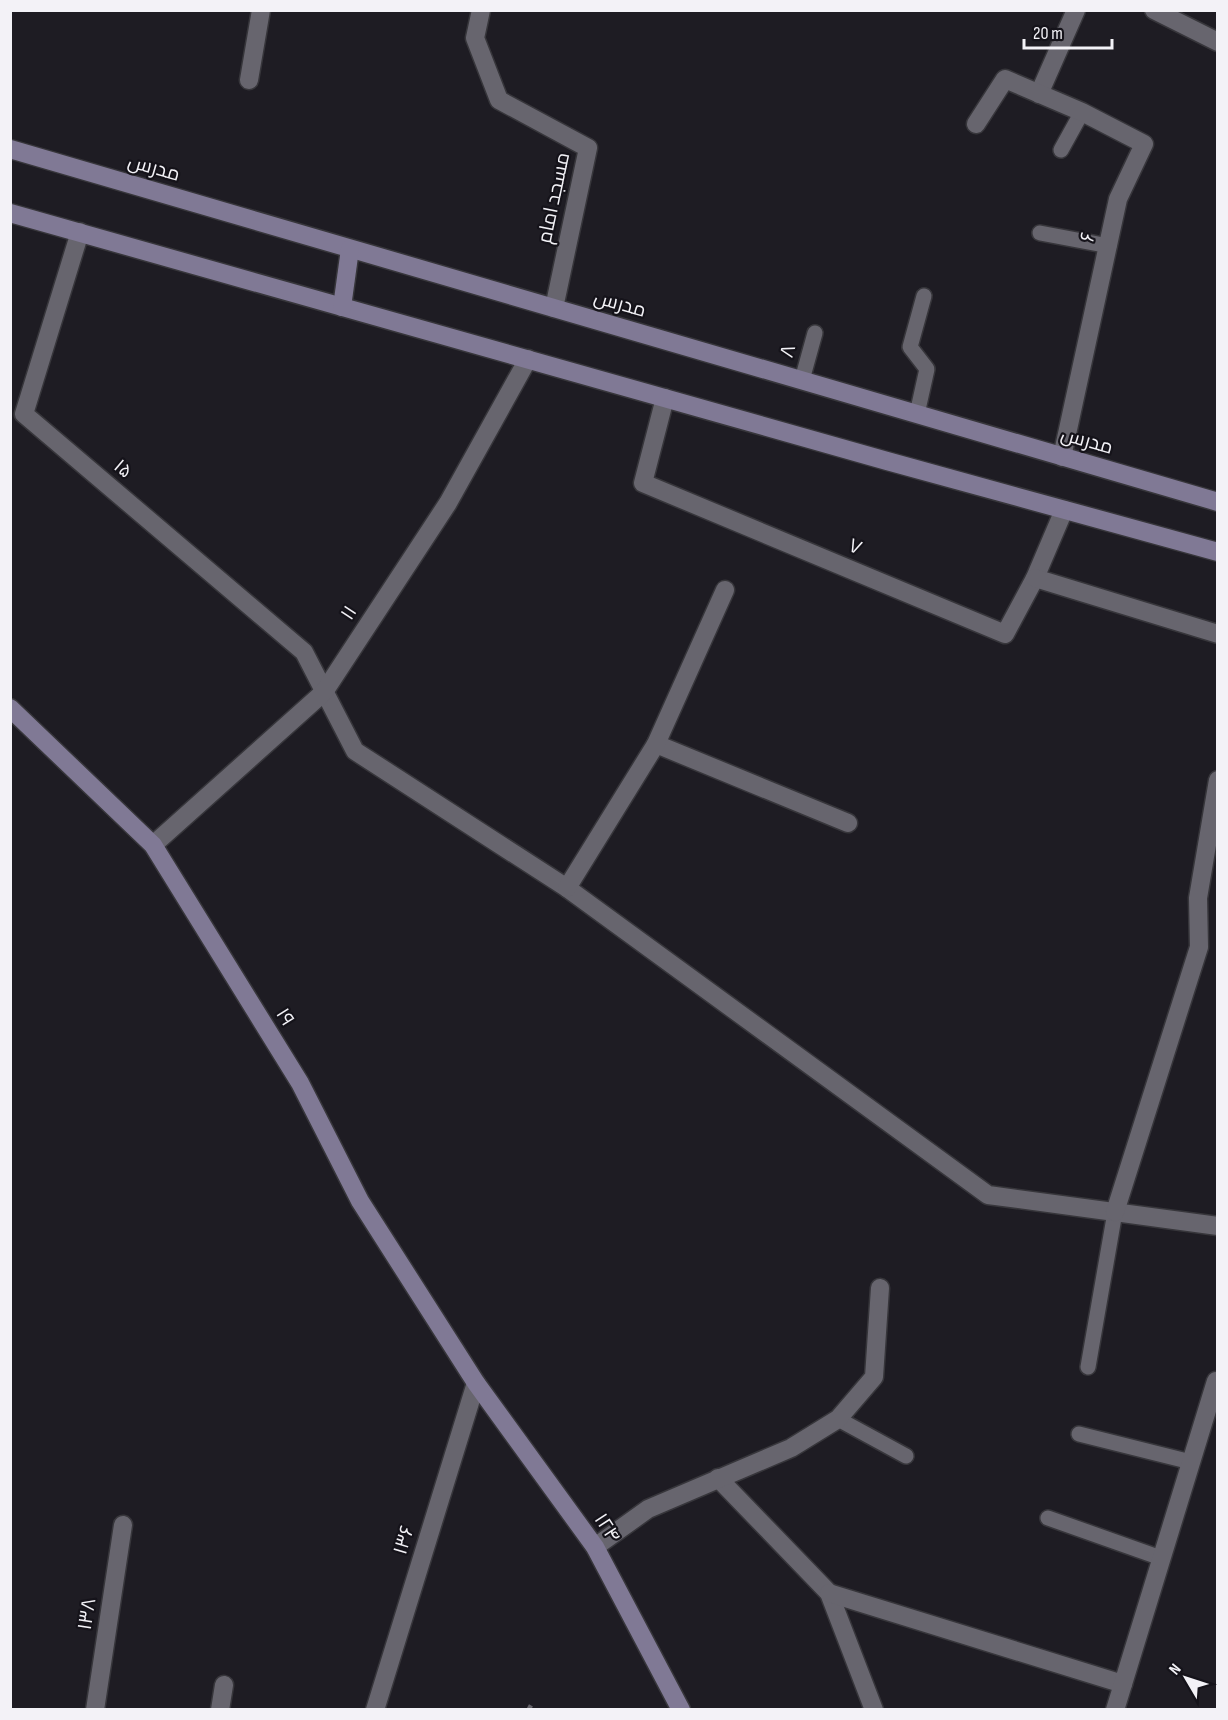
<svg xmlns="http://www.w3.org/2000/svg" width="1228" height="1720" viewBox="0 0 1228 1720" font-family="'Sofia Sans Condensed',Cairo,sans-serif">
<rect width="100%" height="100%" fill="#1e1c23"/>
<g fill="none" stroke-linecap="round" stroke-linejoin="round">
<!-- lane casing -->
<g stroke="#37363b" stroke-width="18">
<g id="lane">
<polyline points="1061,150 1082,112"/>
<polyline points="1040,233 1109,246"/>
<polyline points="802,380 815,333"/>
<polyline points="917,414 927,369 910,347 924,296"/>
<polyline points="1088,1367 1115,1212"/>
<polyline points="838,1419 906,1456"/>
<polyline points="1079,1434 1191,1462"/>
<polyline points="1048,1518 1161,1558"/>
</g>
</g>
<!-- street casing -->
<g stroke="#37363b" stroke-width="21">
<g id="street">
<polyline points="481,10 475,38 499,100 588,148 554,308"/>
<polyline points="1154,10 1218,42"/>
<polyline points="249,80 261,10"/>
<polyline points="1039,94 1076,10"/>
<polyline points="976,124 1005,79 1082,112 1144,144 1118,199 1062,457"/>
<polyline points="80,232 24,414 304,652 355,751 567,888 988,1195 1218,1226"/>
<polyline points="665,398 643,483 1005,634 1035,578 1064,510"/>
<polyline points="1035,578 1218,634"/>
<polyline points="656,744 848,823"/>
<polyline points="153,845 324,692 448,503 528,359"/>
<polyline points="567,888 656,744 725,590"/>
<polyline points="1115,1212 1199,947 1198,898 1218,780"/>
<polyline points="718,1478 829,1593 874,1710"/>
<polyline points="595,1547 648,1509 791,1448 838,1419 874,1377 880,1288"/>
<polyline points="829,1593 1123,1684"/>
<polyline points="95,1710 123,1525"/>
<polyline points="220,1710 224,1685"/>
<polyline points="375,1710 476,1383"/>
<polyline points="1115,1710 1216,1381"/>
</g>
</g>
<!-- secondary casing -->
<g stroke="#37363b" stroke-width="21">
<g id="secondary">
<polyline points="10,149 1218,502"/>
<polyline points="10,213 887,461 1218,552"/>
<polyline points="342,307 350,249"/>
<polyline points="10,708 153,845 300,1083 360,1201 476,1383 595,1547 681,1710"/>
</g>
</g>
<!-- path -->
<polyline stroke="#646269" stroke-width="4" stroke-dasharray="4.5 3" stroke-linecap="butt" points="528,1706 535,1710"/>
<!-- lane -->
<use href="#lane" stroke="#67656e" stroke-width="15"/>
<!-- street -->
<use href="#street" stroke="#67656e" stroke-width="18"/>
<!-- secondary -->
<use href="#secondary" stroke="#807995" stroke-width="18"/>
</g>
<g text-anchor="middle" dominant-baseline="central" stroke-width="4.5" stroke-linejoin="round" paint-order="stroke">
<!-- street labels -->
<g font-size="20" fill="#f3f2f7" stroke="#15131a">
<text transform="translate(154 168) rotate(16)">مدرس</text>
<text transform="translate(554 198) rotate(-78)">مسجد امام</text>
<text transform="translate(1088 237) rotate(-79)">۶</text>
<text transform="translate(620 304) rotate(16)">مدرس</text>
<text transform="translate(788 351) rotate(-74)">۸</text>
<text transform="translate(1087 441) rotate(16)">مدرس</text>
<text transform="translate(123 469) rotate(40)">۱۵</text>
<text transform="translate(855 547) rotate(23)">۷</text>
<text transform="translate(349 613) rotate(-57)">۱۱</text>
<text transform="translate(285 1017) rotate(58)">۱۹</text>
<text transform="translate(607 1528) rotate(57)">۱۲۴</text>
<text transform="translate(404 1540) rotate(-73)">۱۳۶</text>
<text transform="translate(87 1614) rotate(-81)">۱۳۸</text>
</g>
</g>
<!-- border -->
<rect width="1228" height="1720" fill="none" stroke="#f3f2f7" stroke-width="24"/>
<!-- north arrow -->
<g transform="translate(1186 1678) rotate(309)" stroke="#15131a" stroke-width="4.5" paint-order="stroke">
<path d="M0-4.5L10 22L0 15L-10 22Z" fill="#f3f2f7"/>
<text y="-9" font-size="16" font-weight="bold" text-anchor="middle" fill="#f3f2f7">N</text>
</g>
<!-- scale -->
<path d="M1024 39v9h88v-9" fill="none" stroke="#f3f2f7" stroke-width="3"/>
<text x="1033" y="39" font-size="18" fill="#f3f2f7" stroke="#15131a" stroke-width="4.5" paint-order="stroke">20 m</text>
</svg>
